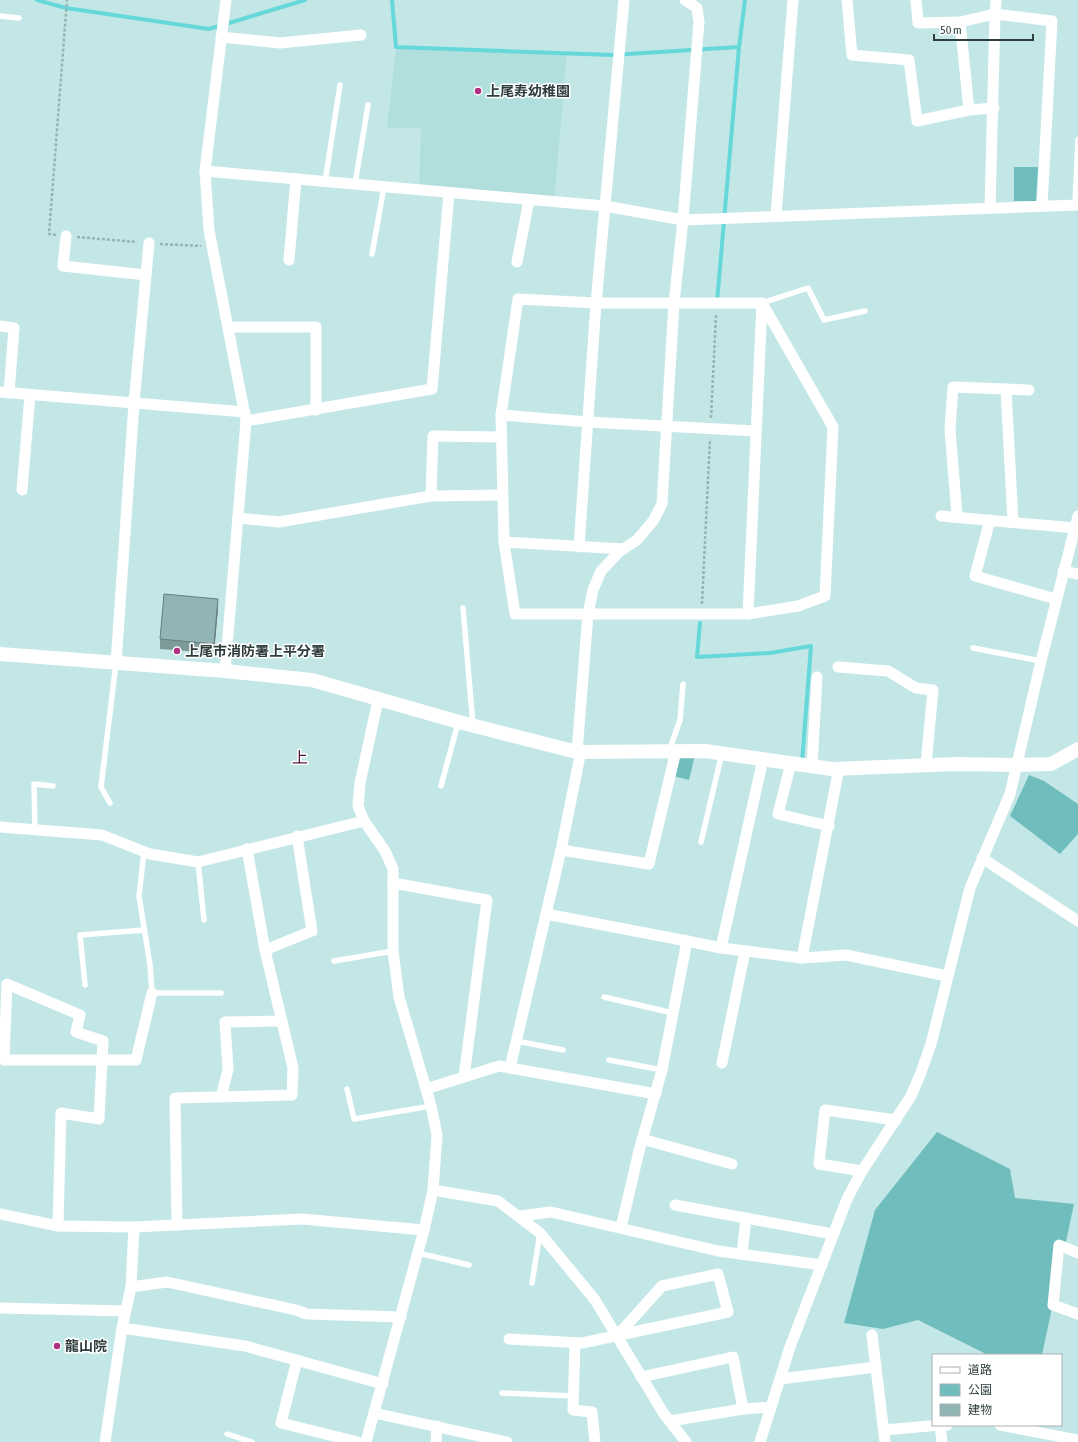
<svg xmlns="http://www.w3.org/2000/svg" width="1078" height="1442" viewBox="0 0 1078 1442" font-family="'Asap Condensed','Noto Sans JP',sans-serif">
<rect width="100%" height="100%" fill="#c3e7e7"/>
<!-- built -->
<polygon fill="#b0dfde" points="396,47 567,54 554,202 419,190 421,128 387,128"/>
<!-- green -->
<g fill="#70bdbd">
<polygon points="1014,167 1038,167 1036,201 1014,201"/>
<polygon points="676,751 696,751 689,780 669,775"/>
<polygon points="1029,775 1044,781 1078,804 1078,834 1060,854 1010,816"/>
<polygon points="937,1132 1010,1169 1015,1198 1074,1204 1042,1355 988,1355 918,1320 883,1329 844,1323 875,1210"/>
</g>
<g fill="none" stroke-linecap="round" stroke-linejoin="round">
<!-- stream -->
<g stroke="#67d8d9" stroke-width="4">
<polyline points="37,0 66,8 209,29 305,0"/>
<polyline points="392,0 396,47 612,55 739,47"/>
<polyline points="717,302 739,47 745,0"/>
<polyline points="700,623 697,657 770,653 811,646 802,762"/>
</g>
<!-- path -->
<g stroke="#96b4b4" stroke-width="2.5" stroke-dasharray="3 2" stroke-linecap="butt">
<polyline points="56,235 49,234 67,0"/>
<polyline points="77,237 137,242"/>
<polyline points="160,244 201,246"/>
<polyline points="711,418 716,315"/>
<polyline points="702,604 710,439"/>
</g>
<!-- service -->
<g stroke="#fff" stroke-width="5.5">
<polyline points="0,16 19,18"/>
<polyline points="325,182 340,85"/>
<polyline points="355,184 368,105"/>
<polyline points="1075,205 1078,140"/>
<polyline points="372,254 384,187"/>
<polyline points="762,303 808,288 824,320 865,311"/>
<polyline points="463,608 473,725"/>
<polyline points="973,648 1041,661"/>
<polyline points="669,751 680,720 683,684"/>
<polyline points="441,786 458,723"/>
<polyline points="110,803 101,787 116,663"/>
<polyline points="35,830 34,784 53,786"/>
<polyline points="701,842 722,753"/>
<polyline points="144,852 139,896 150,965 152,993 221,993"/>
<polyline points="198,862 204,920"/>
<polyline points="334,961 393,951"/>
<polyline points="85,985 80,935 144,930"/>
<polyline points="604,997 673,1013"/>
<polyline points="516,1041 563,1050"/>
<polyline points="609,1060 662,1070"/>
<polyline points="347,1089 354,1119 431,1106"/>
<polyline points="418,1253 469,1265"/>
<polyline points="532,1283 540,1233"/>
<polyline points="502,1393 573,1396"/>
<polyline points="227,1434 252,1442"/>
</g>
<!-- minor -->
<g stroke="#fff" stroke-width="11">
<polyline points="847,0 852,55 909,60 917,121 969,110 994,108"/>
<polyline points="916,0 918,23 960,22 969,110"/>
<polyline points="960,22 995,14 996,0"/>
<polyline points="221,37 280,43 361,35"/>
<polyline points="205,171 605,206 683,220 1078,205"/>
<polyline points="990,208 995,14 1052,21 1042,206"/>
<polyline points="776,215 793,0"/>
<polyline points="66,236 63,266 146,275"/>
<polyline points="289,260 296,179"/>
<polyline points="517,262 529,200"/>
<polygon points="518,299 596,303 762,303 833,427 825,596 798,606 748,614 515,614 504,542 501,415"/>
<polyline points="0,326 14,328 9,393"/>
<polyline points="228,327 316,327 316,410"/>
<polyline points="1006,389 1013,522"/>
<polyline points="0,392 245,412"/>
<polyline points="501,415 588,422 755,431"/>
<polyline points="246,421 432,389 449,193"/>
<polyline points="22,490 30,395"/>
<polyline points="431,496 433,436 501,437"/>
<polyline points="941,516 1075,528"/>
<polyline points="957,516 950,429 953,387 1029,390"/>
<polyline points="238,518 279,522 431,496 502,495"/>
<polyline points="990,520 975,576 1056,599"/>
<polyline points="504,542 624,549"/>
<polyline points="579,547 596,303 624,0"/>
<polyline points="1063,571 1078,574"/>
<polyline points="748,614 762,303"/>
<polyline points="116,663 134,403 149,243"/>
<polyline points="838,667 888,671 916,688 933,690 926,765"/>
<polyline points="225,671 246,421 209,230 205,171 226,0"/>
<polyline points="577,752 588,614 593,590 601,571 620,551 637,540 653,521 662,504 674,303 683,220 699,22 697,8 685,0"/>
<polyline points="791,763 778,814 829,826"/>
<polyline points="812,766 817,677"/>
<polyline points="0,827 102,835 150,854 198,862 364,821"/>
<polyline points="561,850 649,864 676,751"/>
<polyline points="982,858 1078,921"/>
<polyline points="393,883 487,900 464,1077"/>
<polyline points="546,914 687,941"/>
<polyline points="721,948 763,759"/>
<polyline points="265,950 312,931 297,836"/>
<polyline points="802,958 839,768"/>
<polyline points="722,1063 745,951"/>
<polyline points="510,1068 561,850 581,751"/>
<polyline points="426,1089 499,1066 656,1094"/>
<polyline points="221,1097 228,1069 225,1022 282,1021"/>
<polyline points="642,1139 732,1164"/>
<polyline points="862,1171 819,1164 825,1110 896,1120"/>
<polyline points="433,1190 498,1201 540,1233 595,1300 664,1414 686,1442"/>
<polyline points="675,1205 833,1234"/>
<polyline points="0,1214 58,1226 134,1227 302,1219 424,1230"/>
<polyline points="520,1216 551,1212 718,1251 822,1265"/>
<polyline points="177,1225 175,1098 292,1095 293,1068 265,950 247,849"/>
<polyline points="58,1226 61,1113 99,1119 103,1041 76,1032 80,1015 7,984 4,1060 136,1060 152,993"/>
<polyline points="621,1228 639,1151 662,1070 687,941 721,948 802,958 846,955 947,976"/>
<polyline points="1078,1253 1059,1245 1053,1305 1078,1314"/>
<polyline points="742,1254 746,1218"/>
<polyline points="131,1287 167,1282 296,1310 307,1314 401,1317"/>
<polyline points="0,1308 125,1311"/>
<polyline points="122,1328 245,1346 383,1384"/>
<polyline points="872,1335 885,1442"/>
<polyline points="509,1339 582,1343 728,1312 718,1274 662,1286 617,1336"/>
<polyline points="575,1343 573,1410 592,1412 595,1442"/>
<polyline points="297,1360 281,1423 358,1442"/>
<polyline points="641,1377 733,1357 743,1409 670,1421"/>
<polyline points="780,1379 876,1367"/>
<polyline points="743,1409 771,1407"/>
<polyline points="374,1413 507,1442"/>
<polyline points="1000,1425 1078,1440"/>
<polyline points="884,1430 940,1425"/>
<polyline points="105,1442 122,1328 131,1287 134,1227"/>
<polyline points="366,1442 424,1230 433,1190 437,1135 431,1106 399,997 393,951 393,869 385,851 364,821 358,806 360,783 378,700"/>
<polyline points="436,1442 437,1426"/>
<polyline points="760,1442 790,1347 847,1199 862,1171 911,1096 920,1075 931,1044 970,888 1010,794 1041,661 1078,516"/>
<polyline points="942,1442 940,1425 947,1425"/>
</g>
<!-- tertiary -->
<polyline stroke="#fff" stroke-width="14" points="0,654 225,671 312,680 459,722 577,752 705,751 832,769 957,764 1016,765 1051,764 1078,749"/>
</g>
<!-- wall -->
<polygon fill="#7d9b9b" points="218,608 214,653 160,649 160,639"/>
<!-- shaded-wall -->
<polygon fill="#667e7e" points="218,599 218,608 214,653 214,644"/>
<!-- building -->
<polygon fill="#91b4b4" stroke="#667e7e" points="164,594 218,599 214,644 160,639"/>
<!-- markers -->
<g fill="#af3181" stroke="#fff" stroke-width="1.5">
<circle cx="478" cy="91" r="4"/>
<circle cx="177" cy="651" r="4"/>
<circle cx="57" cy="1346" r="4"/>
</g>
<g text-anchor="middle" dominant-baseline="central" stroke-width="3" stroke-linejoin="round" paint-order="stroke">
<!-- poi labels -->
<g font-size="14" font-weight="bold" fill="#2f3d3d" stroke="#fff" text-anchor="start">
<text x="486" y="91">上尾寿幼稚園</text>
<text x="185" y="651">上尾市消防署上平分署</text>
<text x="65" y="1346">龍山院</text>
</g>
<!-- quarter labels -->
<g font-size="16" fill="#501439" stroke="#fff">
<text x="300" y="757">上</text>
</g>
</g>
<!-- legend -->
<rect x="932" y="1354" width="130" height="72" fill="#ffffff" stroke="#acb1b1"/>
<rect x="940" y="1367" width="20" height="6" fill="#ffffff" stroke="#acb1b1"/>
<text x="968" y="1374" font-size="12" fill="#2f3d3d">道路</text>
<rect x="940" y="1384" width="20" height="12" fill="#70bdbd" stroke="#acb1b1"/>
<text x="968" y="1394" font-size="12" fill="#2f3d3d">公園</text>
<rect x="940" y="1404" width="20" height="12" fill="#91b4b4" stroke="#acb1b1"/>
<text x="968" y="1414" font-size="12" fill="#2f3d3d">建物</text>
<!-- scale -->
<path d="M934 34v6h99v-6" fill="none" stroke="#2f3d3d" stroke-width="2"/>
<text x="940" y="34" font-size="12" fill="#2f3d3d" stroke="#ffffff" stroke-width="3" paint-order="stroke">50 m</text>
</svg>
